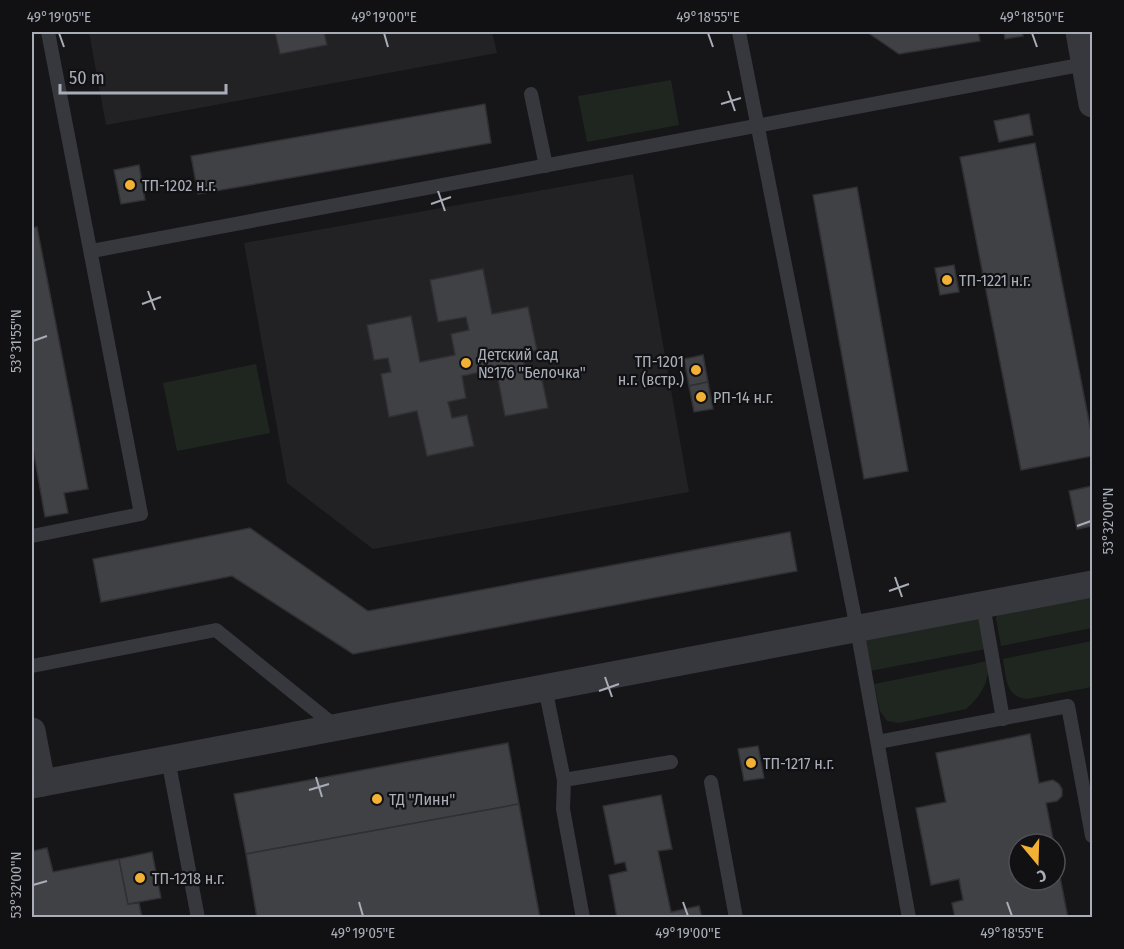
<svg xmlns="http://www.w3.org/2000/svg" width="1124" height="949" viewBox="0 0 1124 949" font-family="'Fira Sans Condensed',sans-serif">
<rect width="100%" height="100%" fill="#161618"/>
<!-- built -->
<g fill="#222225">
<polygon points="89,32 492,32 497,53 106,125"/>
<polygon points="633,174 689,492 373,549 287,483 244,243"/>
</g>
<!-- green -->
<g fill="#1e261f">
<polygon points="671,80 679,125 587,142 578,96"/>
<polygon points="256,364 270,433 177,451 163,383"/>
<polygon points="1092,590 1092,628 1001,646 996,618 998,613"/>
<polygon points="976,617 979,620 986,649 870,671 864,647 867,634"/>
<path d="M1092,641V687L1027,699C1005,697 1006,676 1003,659Z"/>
<path d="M988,661C990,681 981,696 966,709L899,723L887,721L880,711L874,684Z"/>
</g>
<!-- building -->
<g fill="#404145" stroke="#303034" stroke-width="1.5">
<polygon points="275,32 324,32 327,45 280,54"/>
<polygon points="867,32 978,32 980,41 899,54"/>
<polygon points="1004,32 1022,32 1023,36 1005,39"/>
<polygon points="485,104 491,143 198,194 191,156"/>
<polygon points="1029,114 1033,135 999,142 994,121"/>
<polygon points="1035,143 1092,437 1092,456 1021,470 960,157"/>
<polygon points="139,165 145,200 121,204 114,170"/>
<polygon points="857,187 908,471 864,479 813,195"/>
<polygon points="37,227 88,489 64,493 68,513 45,517 32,443 32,228"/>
<polygon points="954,265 959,292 940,295 935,268"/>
<polygon points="483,269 492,314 528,307 537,350 522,354 526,373 540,370 548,408 505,416 496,369 462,376 466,398 448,402 452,418 467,415 474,446 427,456 417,411 389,417 381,374 391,372 388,358 374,360 367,325 411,316 420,362 455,355 451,334 469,330 466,317 438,322 430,280"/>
<polygon points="703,355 708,382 689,386 684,359"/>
<polygon points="708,382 713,409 694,412 689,386"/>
<polygon points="1092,486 1092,526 1077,529 1069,491"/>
<polygon points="250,528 368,611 790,532 797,571 353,654 232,576 101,602 93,559"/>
<polygon points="1030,734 1039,783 1053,780 1059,784 1062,789 1062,796 1057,801 1046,803 1054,844 1019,844 1019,880 1055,880 1055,851 1068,918 955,918 952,903 963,900 959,879 931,885 916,808 946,802 936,753"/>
<polygon points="508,743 519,804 246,854 234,794"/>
<polygon points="758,746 764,778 744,781 738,749"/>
<polygon points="661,795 672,849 658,851 671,912 699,906 702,918 617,918 609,875 627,871 625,862 615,864 603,806"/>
<polygon points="519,804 540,918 257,918 246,854"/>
<polygon points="47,848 53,872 119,859 128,904 139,903 142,918 32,918 32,851"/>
<polygon points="152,852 161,898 128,904 119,859"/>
</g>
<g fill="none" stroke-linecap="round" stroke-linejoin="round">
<!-- lane -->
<g stroke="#37383d" stroke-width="14">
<polyline points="739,32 857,629 909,918"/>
<polyline points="531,94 546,166"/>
<polyline points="92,251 1085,64"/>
<polyline points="32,536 141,514 48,32"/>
<polyline points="983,605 1003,719"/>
<polyline points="32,666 216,630 335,726"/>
<polyline points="545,688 564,780 671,762"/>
<polyline points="878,742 1068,706 1092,836"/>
<polyline points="168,759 198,918"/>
<polyline points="564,780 563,809 583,918"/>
<polyline points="711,782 736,918"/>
</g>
<!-- street -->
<g stroke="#37383d" stroke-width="27">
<polyline points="1079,32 1092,104"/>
<polyline points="32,731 42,783"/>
<polyline points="32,785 1092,584"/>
</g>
</g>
<!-- ticks -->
<path fill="none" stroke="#a8adb8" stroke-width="2" d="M59,33L64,47M384,33L388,47M708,33L713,47M1032,33L1037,47M728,91L735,111M721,104L741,98M438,191L445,211M431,204L451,197M148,291L155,310M142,304L161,297M33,341L47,336M1077,526L1091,521M895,577L902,597M889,591L909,584M605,677L612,697M599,691L619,684M316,777L322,797M309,790L329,784M33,885L47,881M359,902L363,916M683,902L688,916M1007,902L1012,916"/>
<!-- markers -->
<g fill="#f2b134" stroke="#111113" stroke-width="2">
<circle cx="130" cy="185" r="6"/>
<circle cx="947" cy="280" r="6"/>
<circle cx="466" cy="363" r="6"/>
<circle cx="696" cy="370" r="6"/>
<circle cx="701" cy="397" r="6"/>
<circle cx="751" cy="763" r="6"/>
<circle cx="377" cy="799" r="6"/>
<circle cx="140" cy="878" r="6"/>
</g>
<g text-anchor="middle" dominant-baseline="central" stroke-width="4.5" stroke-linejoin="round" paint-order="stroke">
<!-- poi labels -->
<g font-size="16" fill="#a8adb8" stroke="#111113" text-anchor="start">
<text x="142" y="185">ТП-1202 н.г.</text>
<text x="959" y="280">ТП-1221 н.г.</text>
<text x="478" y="354">Детский сад<tspan x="478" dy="18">№176 "Белочка"</tspan></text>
<text x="684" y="361" text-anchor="end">ТП-1201<tspan x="684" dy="18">н.г. (встр.)</tspan></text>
<text x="713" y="397">РП-14 н.г.</text>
<text x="763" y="763">ТП-1217 н.г.</text>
<text x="389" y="799">ТД "Линн"</text>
<text x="152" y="878">ТП-1218 н.г.</text>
</g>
</g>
<!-- border -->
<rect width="1124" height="949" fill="none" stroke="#111113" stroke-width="66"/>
<!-- north arrow -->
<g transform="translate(1037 862) rotate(161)"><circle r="28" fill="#111113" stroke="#4d4f55" stroke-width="1.5"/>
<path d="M0-4.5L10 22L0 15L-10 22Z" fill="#f2b134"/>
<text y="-9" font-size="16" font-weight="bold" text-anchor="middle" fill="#a8adb8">С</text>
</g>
<!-- scale -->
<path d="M60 84v9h166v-9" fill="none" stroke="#a8adb8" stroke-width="3"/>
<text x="69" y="84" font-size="18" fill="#a8adb8" stroke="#111113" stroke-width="4.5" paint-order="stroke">50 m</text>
<rect x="33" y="33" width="1058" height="883" fill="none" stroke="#a8adb8" stroke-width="2"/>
<g font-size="15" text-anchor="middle" fill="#a8adb8">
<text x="59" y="22">49°19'05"E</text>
<text x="384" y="22">49°19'00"E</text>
<text x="708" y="22">49°18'55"E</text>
<text x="1032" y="22">49°18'50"E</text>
<text transform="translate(16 341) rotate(-90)" y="5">53°31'55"N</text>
<text transform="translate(1108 521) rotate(-90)" y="5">53°32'00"N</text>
<text transform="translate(16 885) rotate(-90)" y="5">53°32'00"N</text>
<text x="363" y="938">49°19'05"E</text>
<text x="688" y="938">49°19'00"E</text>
<text x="1012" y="938">49°18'55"E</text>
</g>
</svg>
